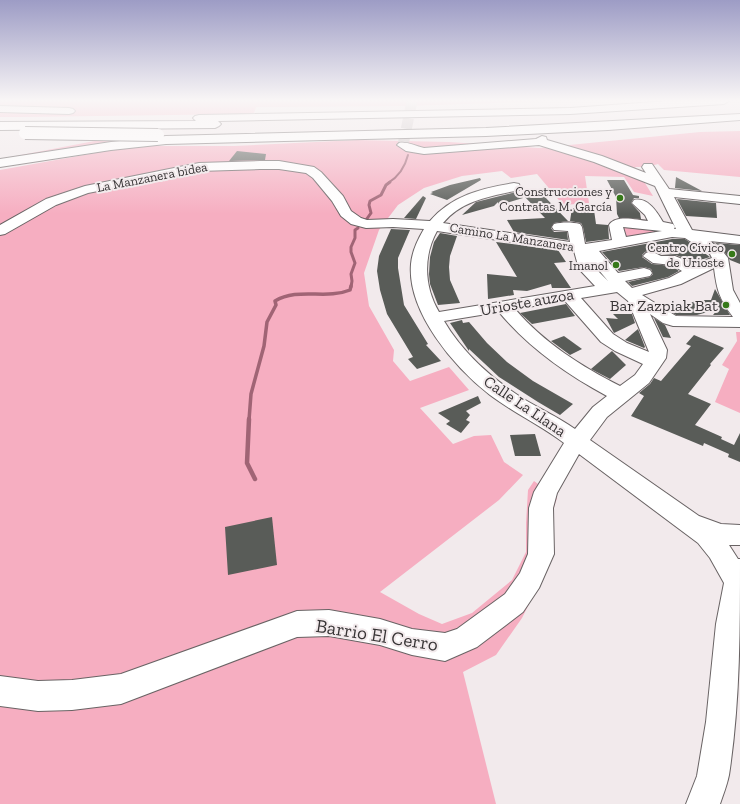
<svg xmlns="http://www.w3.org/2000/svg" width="740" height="804" viewBox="0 0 740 804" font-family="'Zilla Slab',serif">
<rect width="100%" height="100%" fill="#f2eaec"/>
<!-- green -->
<g fill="#f6aec1">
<polygon points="0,101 556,101 405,106 256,107 254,113 247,114 21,117 0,117"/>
<polygon points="740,131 740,177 664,170 658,164 648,167 635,167 653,196 634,192 624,177 585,176 589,203 563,205 537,174 511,178 502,171 462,176 424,188 398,205 379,230 364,273 369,306 394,350 393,361 410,381 449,367 469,390 420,408 453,444 474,436 491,435 504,462 523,475 499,500 380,592 419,614 442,624 472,613 512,580 526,552 526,523 528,490 534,481 557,498 548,526 544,574 522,618 496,655 463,672 496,804 0,804 0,170 106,151 145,146 234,146 357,140 449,142 539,148 700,132"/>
<polygon points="182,138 0,159 105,139"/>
<polygon points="621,227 658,228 659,231 627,237 623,235"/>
<polygon points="736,332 740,332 740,413 715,402 729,369 722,365 737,341"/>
</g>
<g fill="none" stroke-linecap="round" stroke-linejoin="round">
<!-- stream-far3 -->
<path stroke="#a06475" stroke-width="2" d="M388,183C398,177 405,167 408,155"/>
<!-- stream-far2 -->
<g stroke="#a06475" stroke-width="3">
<polyline points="366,220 371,213 369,205 370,201 381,195 386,185 390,182"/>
<polyline points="351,287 352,281 351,274 355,263 351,252 351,247 355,238 355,230 358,228"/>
</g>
<!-- stream-far1 -->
<path stroke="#a06475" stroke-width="3.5" d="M249,420L251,394L264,346L267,322L276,305L275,301C298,287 326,300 350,290L351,286"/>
<!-- stream -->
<polyline stroke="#a06475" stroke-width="4.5" points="249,419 247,463 255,479"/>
</g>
<!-- building -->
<g fill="#595c58">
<polygon points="237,151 266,154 265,160 229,161"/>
<polygon points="676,177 702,191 675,188"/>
<polygon points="480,178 481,180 447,200 430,194 433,193 431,192 450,185"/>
<polygon points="607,180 624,180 633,195 639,196 639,198 634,198 631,203 640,213 641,219 619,218 617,214 616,197"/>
<polygon points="516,192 523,198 499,205 498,202 494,206 462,215 476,202"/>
<polygon points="543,195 568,221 554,223 551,228 554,232 567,232 568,240 514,232 507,220 545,218 525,197"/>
<polygon points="423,196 426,198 416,219 404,218"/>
<polygon points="677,199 716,203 717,218 686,216"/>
<polygon points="572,208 594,210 596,224 608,225 609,239 586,242 583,227 581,223 570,221"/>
<polygon points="391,229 410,230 398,258 398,268 404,305 428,344 426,345 441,361 417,369 408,359 413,357 387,314 380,290 377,271 379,256"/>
<polygon points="440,233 457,236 450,256 449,267 450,280 460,303 438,305 430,284 429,274 430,257 434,242"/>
<polygon points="672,239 685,239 710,257 694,262 676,255 661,254 650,250 645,252 642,255 642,257 652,264 672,266 679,271 668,277 632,286 628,282 650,277 653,274 651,269 644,267 619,271 602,252"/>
<polygon points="496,242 558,250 566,262 554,263 571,288 552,288 551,284 527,291 513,290 514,295 488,299 487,274 517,277"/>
<polygon points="715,243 740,245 740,264 730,260 721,247"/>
<polygon points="715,289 730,315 713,315 718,309 697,315 676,315 668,309 700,300 711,300"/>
<polygon points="566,304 575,316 532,324 520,313"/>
<polygon points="613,314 632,314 635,323 614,333 606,318 618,319"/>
<polygon points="654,318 665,325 671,338 663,337"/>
<polygon points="462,320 463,323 469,322 487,343 507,362 533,381 573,404 560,415 538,402 499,377 469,349 469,351 450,323"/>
<polygon points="638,329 645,347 644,348 625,340"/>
<polygon points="694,335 724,348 710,364 711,365 688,394 711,404 695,425 722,437 721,439 734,445 740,433 740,462 728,457 729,454 704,443 703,446 631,416 644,396 639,393 650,384 654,378 661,381 691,346 686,344"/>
<polygon points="564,336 582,349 570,355 551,341"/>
<polygon points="612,351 626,365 610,379 591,369"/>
<polygon points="478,396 481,403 466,411 470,415 466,420 470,422 461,433 446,424 450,421 438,413"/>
<polygon points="535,434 541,456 515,456 510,435"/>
<polygon points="272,517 277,565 228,575 225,527"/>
</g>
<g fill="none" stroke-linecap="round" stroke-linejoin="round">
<!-- minor-tunnel -->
<polyline stroke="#cdc6c7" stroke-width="11" stroke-dasharray="11 5.5" stroke-linecap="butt" points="403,145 412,101"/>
<!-- minor casing -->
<g stroke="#696364" stroke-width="2">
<path id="minor" d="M542,136L546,137L547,140L602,156L646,173L642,167L644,164H652L669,189L740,196V204L674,197L692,230L740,236V244L709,241L720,248L728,258L733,290L740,303V327L673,326L663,323L650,314L667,350L666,358L649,383L607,417L590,440L699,516L721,524L740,525V545H729L738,559H740C740,631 740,704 729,775C727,785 723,795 720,804H686L697,776L706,722L716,624L724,583L710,558L698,543L579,454L557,493L553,508L554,554L539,588L523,612L477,647L445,661L412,655L380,645L329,636L297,637L121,704L72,710L38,711L0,706V676L38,681L72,680L121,674L297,611L329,610L380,619L412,629L445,633L457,629L505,594L520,573L528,554L529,508L534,492L564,443C540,425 514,413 490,395C454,367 407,312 411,264C412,252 418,239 424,229L393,227L366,228L351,224L341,216L332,201L313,178L306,173L279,169H260L199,171L88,193L56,205L5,234L0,235V225L46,199L85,186L199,163L260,161H279L314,167L321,172L343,196L351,211L361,218L367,220L393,219L430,221C451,196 482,188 514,183L519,184L520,187L519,190C491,196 462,200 443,223L570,242L568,231L554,230L552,227L554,224C562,222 572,222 580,224L582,227L585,244L612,240L609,225C616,214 637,220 648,221L645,215L632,203L634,200C648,197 657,212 663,222L673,224L675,227L674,229H676L655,186L594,162L539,145L424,154L406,151L397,145L399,143C405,141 416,146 424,148L536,139ZM623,227L662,231L626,237ZM437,231L574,251L579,269L595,286L439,312C424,287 423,256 437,231ZM672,237L685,238L710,254L712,258L694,264L675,256H661L651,251L646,253L643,256L653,263L672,265L682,271L669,278L632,288L625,281L650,276L652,273L650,270L644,268L618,273L599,251ZM592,262L608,281L594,267ZM714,268C717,291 719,298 733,317L676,316L642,295L681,284ZM617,292L628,301L649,352L627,343L613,334L581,298ZM565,301L601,342L615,351L643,364L635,375L620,386C581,366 544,343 515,309ZM499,312C529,348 566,374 607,396L593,407L575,429C558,417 540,409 522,398C492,379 462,352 444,321Z"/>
</g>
<!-- highway casing -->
<g stroke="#696364" stroke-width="2">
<g id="highway">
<polygon points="668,101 729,101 724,104 570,114 218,121 221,124 219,126 215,128 0,130 0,122 196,121 193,118 195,116 199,115 570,108"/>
<polygon points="0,106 69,108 73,109 75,111 73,113 69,114 0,112"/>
<polygon points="740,114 740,120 608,130 486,136 166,144 111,150 0,167 0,159 111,142 166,136 486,128"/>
</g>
</g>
<!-- minor -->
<use href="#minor" fill="#fff" fill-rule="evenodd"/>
<!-- highway -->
<use href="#highway" fill="#fff" fill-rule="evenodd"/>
<!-- highway-bridge casing -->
<g stroke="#696364" stroke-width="14" stroke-linecap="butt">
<polyline id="highway-bridge" points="25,133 158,135"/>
</g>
<!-- highway-bridge -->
<use href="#highway-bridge" stroke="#fff" stroke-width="12"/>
</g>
<!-- sky -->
<linearGradient id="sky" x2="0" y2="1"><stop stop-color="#9d9cc5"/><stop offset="0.47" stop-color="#f9f6f6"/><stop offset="1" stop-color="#f9f6f6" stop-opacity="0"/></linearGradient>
<rect width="740" height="214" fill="url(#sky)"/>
<!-- markers -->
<g fill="#367919" stroke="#f2eaec" stroke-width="1.5">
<circle cx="620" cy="198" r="4"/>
<circle cx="732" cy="254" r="4"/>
<circle cx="616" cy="265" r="4"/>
<circle cx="726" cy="305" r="4"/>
</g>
<g text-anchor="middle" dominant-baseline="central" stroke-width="4" stroke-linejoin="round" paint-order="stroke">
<!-- far-street labels -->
<g font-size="13" fill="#373435" stroke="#f2eaec">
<text transform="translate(152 177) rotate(-11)">La Manzanera bidea</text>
<text transform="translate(512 237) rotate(9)">Camino La Manzanera</text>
</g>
<!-- far-poi labels -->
<g font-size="13" fill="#373435" stroke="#f2eaec" text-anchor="end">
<text x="612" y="191">Construcciones y<tspan x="612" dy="15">Contratas M. García</tspan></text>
<text x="724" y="247">Centro Cívico<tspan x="724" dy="15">de Urioste</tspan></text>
<text x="608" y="265">Imanol</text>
</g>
<!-- street labels -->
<g font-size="16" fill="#373435" stroke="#f2eaec">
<text transform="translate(527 302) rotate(-10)">Urioste auzoa</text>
<text transform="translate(525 406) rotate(34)">Calle La Llana</text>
</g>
<!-- poi labels -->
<g font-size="16" fill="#373435" stroke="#f2eaec" text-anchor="end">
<text x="718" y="305">Bar Zazpiak Bat</text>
</g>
<!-- near-street labels -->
<g font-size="19" fill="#373435" stroke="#f2eaec">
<text transform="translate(377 635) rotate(9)">Barrio El Cerro</text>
</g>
</g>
</svg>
